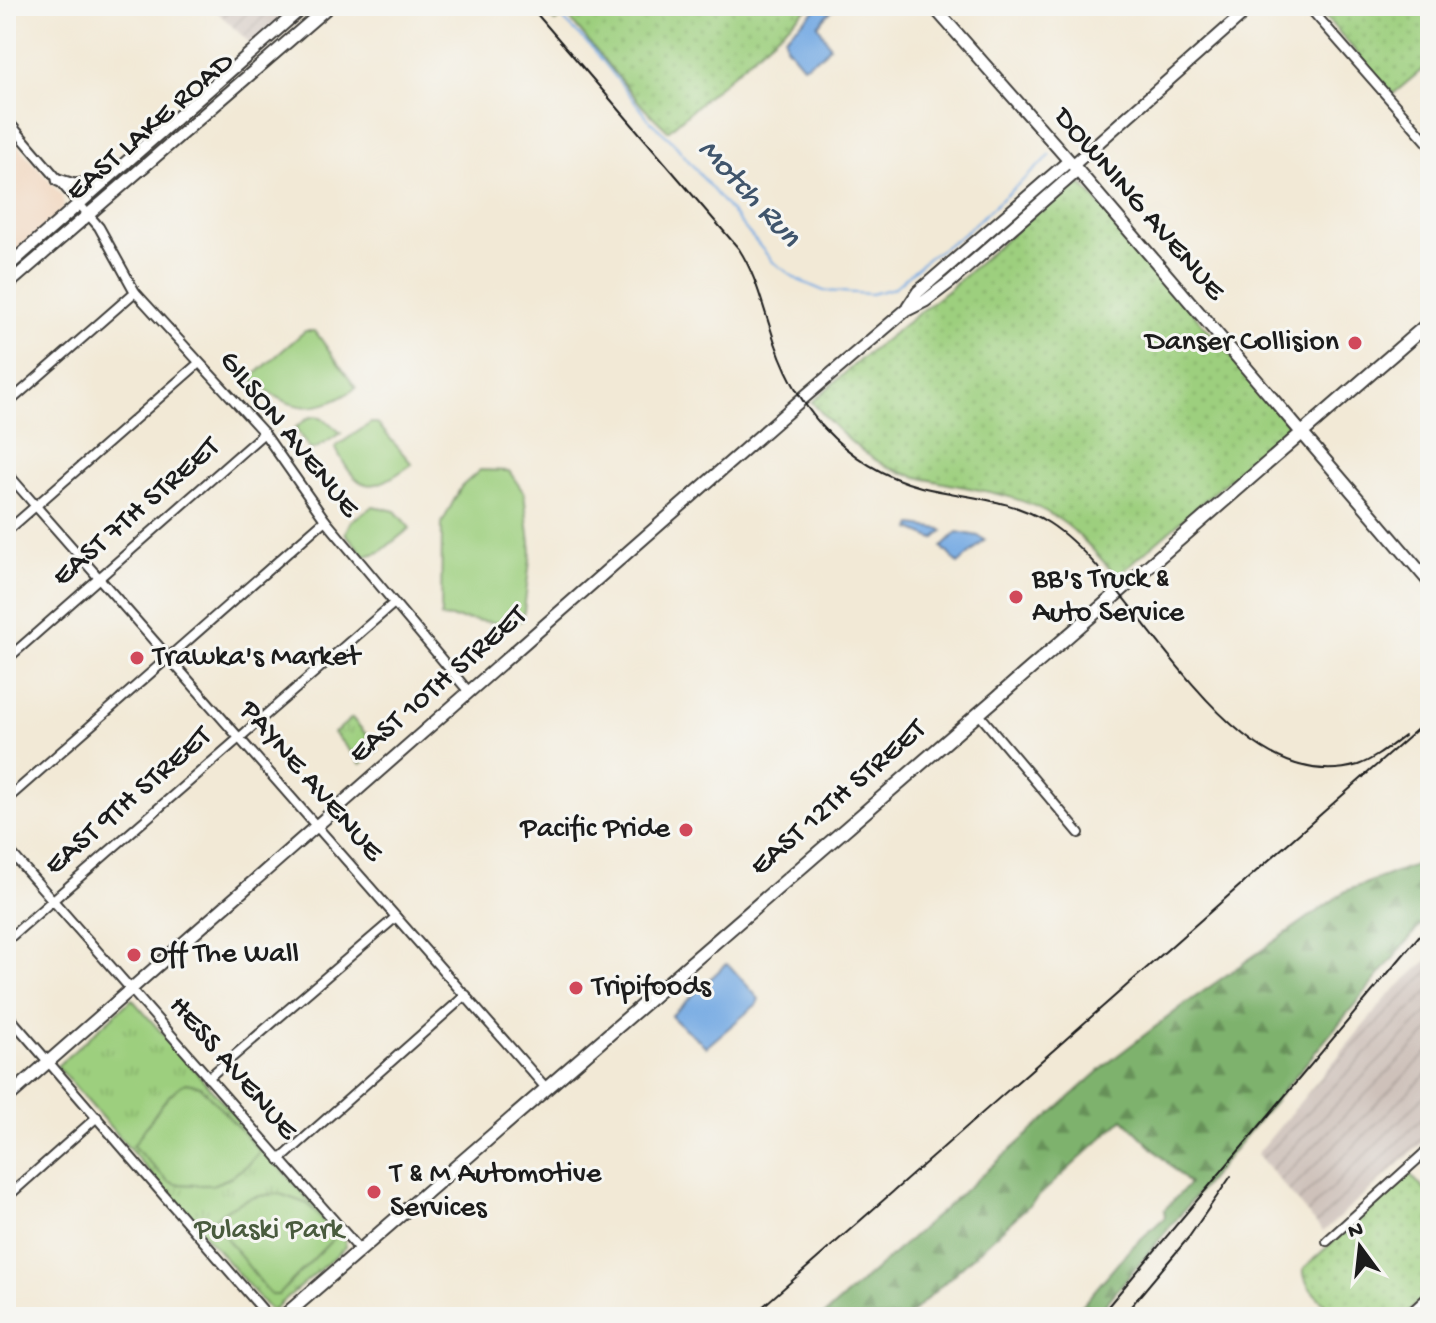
<svg xmlns="http://www.w3.org/2000/svg" width="1436" height="1323" viewBox="0 0 1436 1323" font-family="'Gochi Hand',sans-serif">
<defs>
<pattern id="industrial-furrows" width="10" height="10" patternUnits="userSpaceOnUse" patternTransform="scale(2)"><rect width="10" height="10" fill="#cec1ba"/><path d="M-1 1l2-2M0 10L10 0M9 11l2-2" fill="none" stroke="#b0a59f"/></pattern>
<pattern id="grass-dots" width="8" height="8" patternUnits="userSpaceOnUse" patternTransform="scale(2)"><rect width="8" height="8" fill="#9dcf7e"/><path d="M2 2h.1M6 6h.1" fill="none" stroke="#87b16c" stroke-width="1.8" stroke-linecap="round"/></pattern>
<pattern id="forest-firs" width="22" height="20" patternUnits="userSpaceOnUse" patternTransform="scale(2)"><rect width="22" height="20" fill="#7eb26d"/><path d="M5 1l3.5 6h-7zM16 11l3.5 6h-7z" fill="#669059"/></pattern>
<pattern id="park-tufts" width="24" height="20" patternUnits="userSpaceOnUse" patternTransform="scale(2)"><rect width="24" height="20" fill="#9dcf7e"/><path d="M3 7l-1-3M5 7V3M7 7l1-3M15 17l-1-3M17 17v-4M19 17l1-3" fill="none" stroke="#87b16c"/></pattern>
</defs>
<rect width="100%" height="100%" fill="#f6f6f2"/>
<filter id="ink" filterUnits="userSpaceOnUse"><feTurbulence type="fractalNoise" baseFrequency=".0125" numOctaves="2"/><feDisplacementMap in="SourceGraphic" scale="16" xChannelSelector="R" yChannelSelector="G"/><feConvolveMatrix kernelMatrix="1 2 1 2 8 2 1 2 1" color-interpolation-filters="sRGB"/></filter>
<filter id="wash" filterUnits="userSpaceOnUse"><feTurbulence type="fractalNoise" baseFrequency=".006" numOctaves="4" result="noise"/><feDisplacementMap in="SourceGraphic" scale="32" xChannelSelector="R" yChannelSelector="G"/><feGaussianBlur stdDeviation="1.8" result="paint"/><feColorMatrix in="noise" values="0 0 0 0 0 0 0 0 0 0 0 0 0 0 0 0 0 1.4 0 .05"/><feComposite in="paint" operator="in"/></filter>
<g filter="url(#wash)">
<rect width="100%" height="100%" fill="#f2e9d6"/>
<!-- built -->
<polygon fill="#f1d5bd" points="6,132 62,196 64,206 62,212 6,261"/>
<!-- industrial -->
<g fill="url(#industrial-furrows)">
<polygon points="211,6 299,6 253,46"/>
<polygon points="1430,958 1430,1136 1323,1232 1257,1154 1389,995"/>
</g>
<!-- grass -->
<g fill="url(#grass-dots)" stroke="#5c764d" stroke-width="2">
<polygon points="538,6 810,6 668,131 643,107 566,14 555,22"/>
<polygon points="1316,6 1430,6 1430,63 1393,94"/>
<path d="M1082,184L1287,422V426L1260,453L1117,576C1098,557 1079,531 1055,517C1010,488 953,489 903,473C866,461 837,430 812,402L862,358L947,291L1060,192Z"/>
<path d="M1409,1173L1430,1196V1291L1402,1317H1338C1325,1302 1302,1289 1304,1268Z"/>
</g>
<!-- forest -->
<polygon fill="url(#forest-firs)" stroke="#4d6744" stroke-width="2" points="1430,859 1430,914 1095,1317 1072,1317 1130,1249 1165,1217 1164,1210 1189,1184 1123,1119 907,1317 822,1317 1113,1059 1184,1005 1346,891"/>
<!-- park -->
<g fill="url(#park-tufts)" stroke="#5c764d" stroke-width="2">
<polygon points="352,718 379,749 361,764 334,733"/>
<polygon points="132,999 345,1241 346,1247 274,1309 269,1309 57,1066"/>
</g>
<!-- pitch -->
<g fill="#9dcf7e" stroke="#5c764d" stroke-width="2">
<path d="M305,331H315L356,388C314,417 288,411 251,378Z"/>
<polygon points="316,416 327,421 341,433 315,449 310,449 295,428 308,418"/>
<path d="M371,423H377L412,464C370,494 359,494 335,447Z"/>
<polygon points="480,470 509,471 524,493 531,551 523,620 512,624 441,617 442,523 461,487"/>
<polygon points="373,506 395,511 410,528 380,552 365,556 345,533 351,521"/>
<path d="M186,1083L200,1086L260,1151L249,1164L229,1178L212,1185H197L175,1184L168,1181L133,1146C145,1130 168,1089 186,1083Z"/>
<path d="M280,1194L308,1204L336,1236L278,1295H271L212,1220C234,1203 253,1194 280,1194Z"/>
</g>
<!-- water -->
<g fill="#76aae3" stroke="#496380" stroke-width="2">
<polygon points="820,6 836,6 818,25 830,46 822,55 803,66 786,46 785,37"/>
<polygon points="913,525 941,529 943,531 934,539 911,529"/>
<polygon points="957,532 978,536 985,540 958,564 942,547"/>
<path d="M726,964L730,966L759,999L757,1004L706,1047C695,1035 682,1028 671,1016Z"/>
</g>
<g fill="none" stroke-linecap="round" stroke-linejoin="round">
<!-- stream -->
<polyline stroke="#76aae3" stroke-width="2" points="561,17 593,49 651,122 672,141 773,262 798,280 824,291 871,294 894,288 928,258 962,235 1051,155"/>
</g>
</g>
<g filter="url(#ink)">
<g fill="none" stroke-linecap="round" stroke-linejoin="round">
<!-- street casing -->
<g stroke="#3c3b38" stroke-width="12">
<g id="street">
<polyline points="1308,6 1430,145"/>
<polyline points="6,119 99,227 135,292 264,433 325,520 469,692"/>
<polyline points="6,405 135,292"/>
<polyline points="6,472 546,1088"/>
<polyline points="6,532 199,363"/>
<polyline points="6,660 264,433"/>
<polyline points="978,713 1079,833"/>
<polyline points="6,800 325,520"/>
<polyline points="6,847 360,1250"/>
<polyline points="6,941 393,604"/>
<polyline points="6,1013 269,1317"/>
<polyline points="208,1078 396,917"/>
<polyline points="280,1160 466,995"/>
<polyline points="6,1198 97,1117"/>
<polyline points="1327,1241 1430,1148"/>
<polyline points="1406,1317 1430,1295"/>
</g>
</g>
<!-- secondary casing -->
<g stroke="#3c3b38" stroke-width="15">
<g id="secondary">
<polyline points="933,6 1073,165 1430,583"/>
<polyline points="1073,165 1252,6"/>
<polyline points="58,180 74,185 102,182"/>
<polyline points="6,268 304,6"/>
<polyline points="6,286 329,6"/>
<polyline points="908,307 918,292 1069,161"/>
<polyline points="6,1099 802,399 905,311 925,301 950,282 1077,171"/>
</g>
</g>
<!-- primary casing -->
<g stroke="#3c3b38" stroke-width="16">
<polyline id="primary" points="283,1317 1430,322"/>
</g>
<!-- street -->
<use href="#street" stroke="#fff" stroke-width="8"/>
<!-- secondary -->
<use href="#secondary" stroke="#fff" stroke-width="11"/>
<!-- primary -->
<use href="#primary" stroke="#fff" stroke-width="12"/>
<!-- rail -->
<g stroke="#1c1c1c" stroke-width="2">
<path d="M530,6L739,249C755,274 761,300 770,327C781,364 798,400 824,428C850,456 884,477 921,487C965,498 1010,498 1049,523C1141,582 1228,803 1358,765C1375,759 1389,747 1404,736"/>
<polyline points="751,1317 1430,718"/>
<polyline points="1099,1317 1430,923"/>
<polyline points="1122,1317 1189,1237 1231,1176"/>
</g>
</g>
</g>
<!-- markers -->
<g fill="#d1495b" stroke="#f6f6f2" stroke-width="3">
<circle cx="1355" cy="343" r="8"/>
<circle cx="1016" cy="597" r="8"/>
<circle cx="137" cy="658" r="8"/>
<circle cx="686" cy="830" r="8"/>
<circle cx="134" cy="955" r="8"/>
<circle cx="576" cy="988" r="8"/>
<circle cx="374" cy="1192" r="8"/>
</g>
<g text-anchor="middle" dominant-baseline="central" stroke-width="6" stroke-linejoin="round" paint-order="stroke">
<!-- street labels -->
<g font-size="30" fill="#1c1c1c" stroke="#f6f6f2">
<text transform="translate(151 128) rotate(-41)">EAST LAKE ROAD</text>
<text transform="translate(1138 205) rotate(49)">DOWNING AVENUE</text>
<text transform="translate(288 435) rotate(51)">GILSON AVENUE</text>
<text transform="translate(137 513) rotate(-41)">EAST 7TH STREET</text>
<text transform="translate(439 686) rotate(-41)">EAST 10TH STREET</text>
<text transform="translate(310 782) rotate(49)">PAYNE AVENUE</text>
<text transform="translate(839 799) rotate(-41)">EAST 12TH STREET</text>
<text transform="translate(129 802) rotate(-41)">EAST 9TH STREET</text>
<text transform="translate(232 1069) rotate(49)">HESS AVENUE</text>
</g>
<!-- poi labels -->
<g font-size="30" fill="#1c1c1c" stroke="#f6f6f2" text-anchor="start">
<text x="1339" y="343" text-anchor="end">Danser Collision</text>
<text x="1032" y="580">BB's Truck &amp;<tspan x="1032" dy="34">Auto Service</tspan></text>
<text x="153" y="658">Trawka's Market</text>
<text x="670" y="830" text-anchor="end">Pacific Pride</text>
<text x="150" y="955">Off The Wall</text>
<text x="592" y="988">Tripifoods</text>
<text x="390" y="1175">T &amp; M Automotive<tspan x="390" dy="34">Services</tspan></text>
</g>
<!-- park labels -->
<g font-size="30" fill="#495b3e" stroke="#f6f6f2">
<text x="269" y="1231">Pulaski Park</text>
</g>
<!-- water labels -->
<g font-size="32" font-style="italic" fill="#40556c" stroke="#f6f6f2">
<text transform="translate(748 194) rotate(47)">Motch Run</text>
</g>
</g>
<!-- margin -->
<rect width="1436" height="1323" fill="none" stroke="#f6f6f2" stroke-width="32"/>
<!-- north arrow -->
<g transform="translate(1360 1247) rotate(345)" stroke="#f6f6f2" stroke-width="6" paint-order="stroke">
<path d="M0-6L14 30L0 20L-14 30Z" fill="#1c1c1c"/>
<text y="-12" font-size="22" font-weight="bold" text-anchor="middle" fill="#1c1c1c">N</text>
</g>
</svg>
